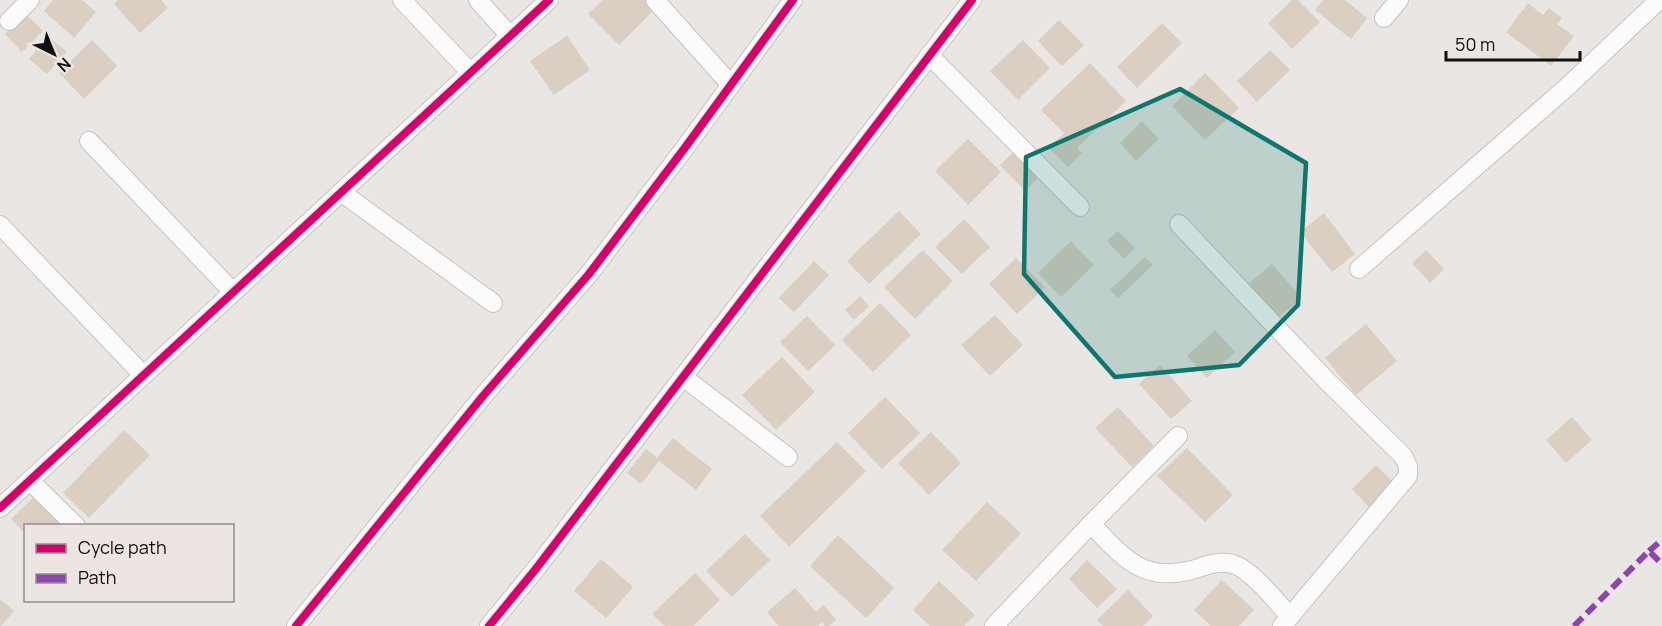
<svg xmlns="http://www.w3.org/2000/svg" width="1662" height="626" viewBox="0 0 1662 626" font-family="Manrope,sans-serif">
<rect width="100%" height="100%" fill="#eae6e4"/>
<!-- building -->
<g fill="#dacfc2">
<polygon points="53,0 82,0 96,12 74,38 44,11"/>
<polygon points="118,0 161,0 168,8 140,33 114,4"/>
<polygon points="603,0 650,0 657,7 619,45 588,14"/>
<polygon points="1292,0 1298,0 1320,22 1292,49 1268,23"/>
<polygon points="1323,0 1345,0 1367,18 1351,39 1315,10"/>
<polygon points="1528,3 1543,15 1549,8 1562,18 1557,24 1574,36 1551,66 1506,32"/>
<polygon points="26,14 43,31 22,52 5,34"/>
<polygon points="1059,20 1084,45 1062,66 1038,41"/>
<polygon points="1162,23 1182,43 1137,88 1117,67"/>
<polygon points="48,36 67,52 47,74 29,59"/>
<polygon points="567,36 590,70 554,95 530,61"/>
<polygon points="92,40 117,66 84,99 59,73"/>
<polygon points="1023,40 1050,68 1018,100 990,71"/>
<polygon points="1270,50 1290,70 1257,102 1237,81"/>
<polygon points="1090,63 1126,101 1077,148 1082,153 1068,167 1049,148 1064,133 1041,110"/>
<polygon points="1205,73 1239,108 1205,140 1172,106"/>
<polygon points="1142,121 1159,139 1136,161 1120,143"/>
<polygon points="968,139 1001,172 968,205 935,171"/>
<polygon points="1019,147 1044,172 1025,191 1000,165"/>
<polygon points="899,211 921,234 869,284 847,261"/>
<polygon points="1324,213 1355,254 1332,272 1300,232"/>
<polygon points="964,219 990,247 962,274 935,247"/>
<polygon points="1118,231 1135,248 1124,259 1107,241"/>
<polygon points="1071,241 1094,265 1061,297 1038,273"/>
<polygon points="923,250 953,281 915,319 884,287"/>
<polygon points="1426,250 1444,269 1430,283 1412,263"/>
<polygon points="1145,257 1153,265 1118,298 1110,290"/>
<polygon points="1016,258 1045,287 1017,314 989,284"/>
<polygon points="814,261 829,275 794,312 779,298"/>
<polygon points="1272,264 1302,298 1277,319 1248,284"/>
<polygon points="860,296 869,306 854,320 845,310"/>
<polygon points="880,303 911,335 873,372 842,340"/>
<polygon points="995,315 1023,345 990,376 961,345"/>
<polygon points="807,316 835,345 808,371 780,342"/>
<polygon points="1366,324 1397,361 1356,395 1325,358"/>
<polygon points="1215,330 1235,352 1207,378 1187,356"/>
<polygon points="782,357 815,392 776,430 742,395"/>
<polygon points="1160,365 1192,401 1171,419 1139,384"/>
<polygon points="885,397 920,433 882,469 848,433"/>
<polygon points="1118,407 1154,446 1132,467 1095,428"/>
<polygon points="1572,417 1592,440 1566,463 1546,440"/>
<polygon points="124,430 150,455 89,518 63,493"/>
<polygon points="931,432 961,463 929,495 898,463"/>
<polygon points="673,438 712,469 696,490 659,461 641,484 627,473 646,449 657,458"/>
<polygon points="837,442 866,471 789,547 760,516"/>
<polygon points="1187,448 1233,495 1205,522 1157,476"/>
<polygon points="1376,465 1395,484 1370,508 1352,489"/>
<polygon points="36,495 65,526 26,526 26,534 11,519"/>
<polygon points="987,502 1021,533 976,581 942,550"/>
<polygon points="745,534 770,560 732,597 706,571"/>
<polygon points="838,535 894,588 866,618 810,566"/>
<polygon points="601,559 633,587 606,618 574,591"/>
<polygon points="1087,560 1117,589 1097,608 1069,579"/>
<polygon points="695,573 720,600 693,626 665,626 652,614"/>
<polygon points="1222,580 1254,610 1239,626 1211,626 1194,610"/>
<polygon points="939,581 975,615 964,626 930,626 913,610"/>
<polygon points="795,588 816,612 824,605 836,620 829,626 825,626 822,622 818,626 779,626 767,612"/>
<polygon points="1128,590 1153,616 1143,626 1103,626 1097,620"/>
<polygon points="0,599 14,611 1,626 0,626"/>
</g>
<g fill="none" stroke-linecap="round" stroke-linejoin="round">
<!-- minor casing -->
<g stroke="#c6c3c2" stroke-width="20">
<g id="minor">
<polyline points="402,0 470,72"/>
<polyline points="478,0 510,36"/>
<polyline points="655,0 731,85"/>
<polyline points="1384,18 1399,0"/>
<polyline points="9,21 30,0"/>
<polyline points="929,55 1080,207"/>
<polyline points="89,141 233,292"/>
<polyline points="341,192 493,303"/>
<polyline points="1179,224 1325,379 1403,456 1408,466 1408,476 1282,626"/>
<polyline points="0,225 143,375"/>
<polyline points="1359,269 1567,87 1659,0"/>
<polyline points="683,377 788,457"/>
<polyline points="30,481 76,526"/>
<polyline points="0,508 549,0"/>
<polyline points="1091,524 1178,436"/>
<polyline points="296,626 483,396 589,274 684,149 793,0"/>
<polyline points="489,626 535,570 972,0"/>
<path d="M994,626L1091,524C1123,557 1142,583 1192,570C1205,566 1219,560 1233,564C1253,571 1276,601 1290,617"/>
</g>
</g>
<!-- minor -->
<use href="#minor" stroke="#fcfbfb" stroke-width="18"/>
<!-- quiet -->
<g stroke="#8e44ad" stroke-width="6" stroke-dasharray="12 6" stroke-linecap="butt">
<polyline points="1649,551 1662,540"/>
<polyline points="1574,626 1649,551 1662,564"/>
</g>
<!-- cycleway casing -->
<g stroke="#ece5e2" stroke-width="11">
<g id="cycleway">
<polyline points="0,508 549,0"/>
<polyline points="296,626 483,396 589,274 684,149 793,0"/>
<polyline points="489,626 535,570 972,0"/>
</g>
</g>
<!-- cycleway -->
<use href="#cycleway" stroke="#d6006c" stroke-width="8"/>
</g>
<!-- marked area -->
<path fill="#0f766e" fill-opacity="0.2" stroke="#0f766e" stroke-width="4.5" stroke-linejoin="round" d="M1180,89L1306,163L1298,305L1239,365L1115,377L1024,274L1026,157Z"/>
<!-- legend -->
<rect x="24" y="524" width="210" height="78" fill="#ece5e2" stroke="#948f8d" stroke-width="1.5"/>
<rect x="36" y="544" width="30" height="9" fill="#d6006c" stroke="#948f8d" stroke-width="1.5"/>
<text x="78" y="554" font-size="18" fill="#110f0e">Cycle path</text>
<rect x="36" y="574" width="30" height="9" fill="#8e44ad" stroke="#948f8d" stroke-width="1.5"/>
<text x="78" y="584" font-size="18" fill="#110f0e">Path</text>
<!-- north arrow -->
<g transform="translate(54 54) rotate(137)" stroke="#ece5e2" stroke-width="4.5" paint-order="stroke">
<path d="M0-4.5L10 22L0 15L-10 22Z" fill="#110f0e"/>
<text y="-9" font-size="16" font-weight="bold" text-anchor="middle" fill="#110f0e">N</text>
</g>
<!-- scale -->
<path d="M1446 51v9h134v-9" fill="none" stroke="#110f0e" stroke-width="3"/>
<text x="1455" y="51" font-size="18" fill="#110f0e" stroke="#ece5e2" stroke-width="4.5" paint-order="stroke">50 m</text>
</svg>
